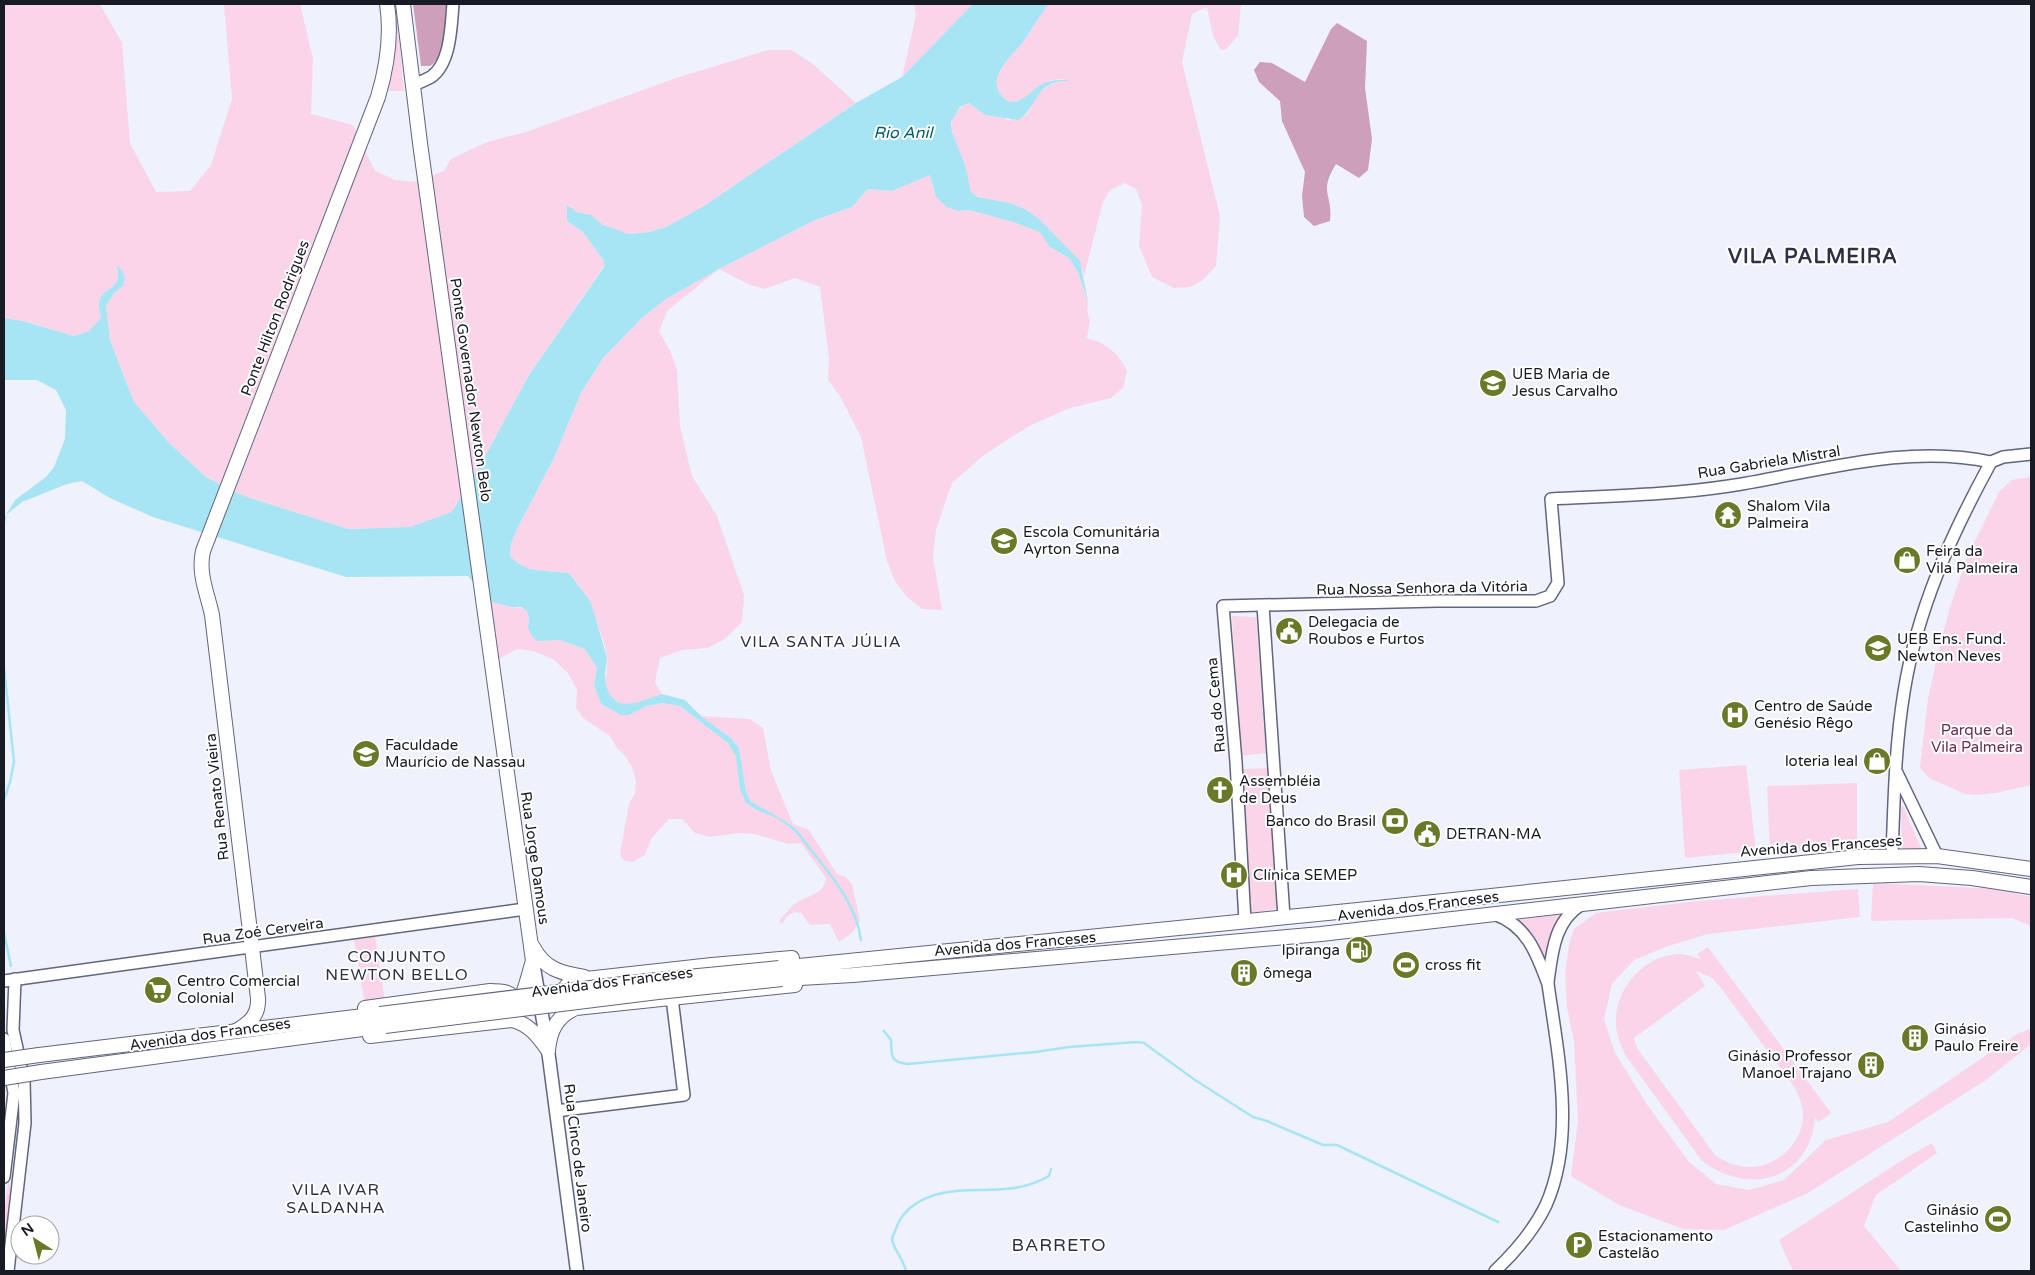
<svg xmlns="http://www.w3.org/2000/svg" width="2035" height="1275" viewBox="0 0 2035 1275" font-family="'Varela Round',sans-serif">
<rect width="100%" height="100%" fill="#eff1fd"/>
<!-- green -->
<g fill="#fad5ea" fill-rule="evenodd">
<path d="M4,4H100L122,43L130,143L156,192L190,191L211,165L232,99L224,4H300L313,59L311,114L353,125L375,171L395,180L414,182L444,171L451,159L487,142L526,132L676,78L768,50H791L813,64L856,103L704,206L666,227L649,232L629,234L602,225L591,215L577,212L567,205V221L583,232L604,261V266L529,375L487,453L452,513L410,527L348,529L241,495L206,477L170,444L134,402L124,377L110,340L106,306L114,293L123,286L125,278L116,266C125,289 104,285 99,302C98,307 100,313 101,318L89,331L74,336L23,321L4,318Z"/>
<polygon points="392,4 396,4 404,91 387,91"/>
<polygon points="914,4 973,4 902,77 916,15"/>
<path d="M1049,4H1241L1238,36L1225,50H1221L1213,36L1207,7L1192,14L1182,62L1220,216L1216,266L1203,280L1190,287L1174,288L1152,277L1139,246L1142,204L1136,189L1125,183L1110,190L1103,202L1084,276C1080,256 1072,256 1060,242C1045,226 1033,211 1012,204C998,199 983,201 971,192L952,131C950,117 956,109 969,103L985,115L1003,117L1008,120L1027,115C1039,92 1042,84 1068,80C1039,74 1032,101 1013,102C1008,103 1006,100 1003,97C984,79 1012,56 1023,42C1032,30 1039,15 1049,4Z"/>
<path d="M930,174L936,197L959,211L969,210L1028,226L1040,232L1056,250L1069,257L1078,272L1088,302L1087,311L1090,320L1087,338C1107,344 1116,351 1127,370L1123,388L1111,398L1070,408L1029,426L984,455L952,483L936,529L933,558L942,610L922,609L907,597L895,581L887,561L861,437L840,396L828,380L829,359L820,287L795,278L765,289L748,284L719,269L667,311L659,331L670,351L677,370L680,426L692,476L717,516L744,595L742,622L725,639L707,648L682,650L660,658L655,682L662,694C649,698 631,709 617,702C599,693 609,671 607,656C605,644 600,631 596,619C590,601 581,587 569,573C548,570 524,574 510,556L511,544L517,529L554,458L581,393L603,358L642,318L666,299L719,269L815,220L852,207L868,189L892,191Z"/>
<polygon points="2031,477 2031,785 1996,793 1977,795 1965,794 1929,778 1920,768 1928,699 1938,653 1950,607 1968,555 1999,492 2012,480"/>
<path d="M489,601C496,602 502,605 509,606C526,609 531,607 528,628L537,640H560L585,649L597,668L594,685L601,704L621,715H629L647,706L664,703L680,706L728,743L736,757L740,790L746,803L762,808L750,801L746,791L739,748L731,738L701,716L750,719L763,728L771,771L793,824L809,830L837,874L846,877L852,885L860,920L853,932L839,942L830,924L810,925L801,913L794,912L786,917L782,924L779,921C784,916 788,910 793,905C804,896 825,895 826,878L801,843L788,844L755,834L739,833L710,837L695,833L682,819H669L651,839L645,855L632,862L623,860L620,854L629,804L635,793L636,781L632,767L625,756L617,748L610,736L583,718L576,708L577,690L568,673L553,659L533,651L517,649L495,661Z"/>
<polygon points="1232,616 1256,617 1266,753 1241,756"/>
<polygon points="1746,765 1756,851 1685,858 1679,770"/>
<polygon points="1268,768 1277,909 1251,913 1242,769"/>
<polygon points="1857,783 1857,845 1770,852 1767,786"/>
<polygon points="1903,806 1921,848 1921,850 1903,851 1902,849 1901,807"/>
<polygon points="1873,883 2000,889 2031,897 2031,926 2012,918 1871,921"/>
<polygon points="1858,889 1860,917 1708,934 1668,946 1634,960 1612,984 1604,1019 1615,1053 1648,1106 1689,1162 1716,1184 1749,1190 1784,1180 1826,1140 1888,1122 2019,1033 2031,1029 2031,1044 1986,1080 1808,1193 1724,1230 1683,1229 1619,1205 1571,1176 1578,1121 1574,1042 1567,1007 1565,974 1569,944 1574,929 1596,913 1698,901"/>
<polygon points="1560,914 1552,934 1547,957 1544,957 1533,938 1518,920"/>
<polygon points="375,937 385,1000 365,1004 354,940"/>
<path d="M1708,947L1831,1113L1819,1122L1815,1118C1809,1181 1748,1196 1702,1161L1626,1056C1621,1045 1616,1035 1616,1023C1615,989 1643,956 1678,954C1686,954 1694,957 1701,959L1697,954ZM1696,971L1712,978L1721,988L1795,1088C1799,1096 1803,1105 1803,1114C1803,1150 1765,1176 1732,1164C1726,1162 1720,1158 1715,1155L1637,1048L1634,1038L1705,986Z"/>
<polygon points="1932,1143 1937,1153 1876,1195 1864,1226 1901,1271 1793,1271 1779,1240 1904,1159"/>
<polygon points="9,1178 11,1198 4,1271 4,1212"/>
</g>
<!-- forest -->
<g fill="#cd9fba">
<path d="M413,4H448C447,19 444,59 430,66H421Z"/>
<path d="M1337,23L1367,41L1365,88L1372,139L1368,170L1359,178L1336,164C1318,193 1333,193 1330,221L1314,226L1304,217L1302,196L1305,172L1282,121L1280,101L1259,82L1254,70L1260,62L1272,63L1305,82L1331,29Z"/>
</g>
<!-- water -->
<path fill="#a7e5f4" d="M973,4H1049C1039,15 1032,30 1023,42C1012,56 984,79 1003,97C1006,100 1008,102 1013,102C1023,102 1033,89 1042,84C1052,79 1061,80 1072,80C1065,81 1056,81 1049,85C1036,91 1032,113 1018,120L985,115L969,103L960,107L951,122L952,132L965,165L971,192L978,197L1010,203L1025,209L1039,219L1080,261L1088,302L1078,272L1069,258L1049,246L1040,232L1013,222L969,210L959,211L947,207L936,197L930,175L892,191L868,189L852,207L815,220L719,269L666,299L642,318L603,358L581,393L554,458L517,529L511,544L510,556C525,574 547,570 569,573L590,601L596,619L607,658L605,673L606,686L610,695L617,702L625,704L636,703L662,694L685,700L701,716L731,738L739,748L746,791L750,801L780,818L781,820L757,810L746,803L740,790L736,757L728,743L680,706L663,703L647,706L629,715H621L601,704L594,685L597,668L585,649L560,640L537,641L532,636L528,628L529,619L527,611L521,607H511L489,601L468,576L346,577L153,517L110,498L82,481L67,484L22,502L6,515L15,500L46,477L54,467L65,439L66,410L56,390L37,380H4V318L23,321L74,336L89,331L101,318C100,314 99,309 99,306C98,285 126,292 116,265L122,270L125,278L123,286L114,293L106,306L110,340L124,377L134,402L170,444L206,477L241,495L348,529L410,527L452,512L487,453L529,375L604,267V261L583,232L567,221V205L577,212L591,215L603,225L629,234L649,232L666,227L704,206L856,103L902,77Z"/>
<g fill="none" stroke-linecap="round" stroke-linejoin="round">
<!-- stream -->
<g stroke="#a7e5f4" stroke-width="2.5">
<polyline points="4,523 5,517"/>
<polyline points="4,668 14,762 10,782 4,800"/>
<path d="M781,820C797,829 800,836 811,850C833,878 856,904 861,940"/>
<polyline points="4,933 11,966"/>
<path d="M884,1031L891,1040C892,1055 889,1062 908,1064L1035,1052L1069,1047L1137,1042L1144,1043L1195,1080L1253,1117L1267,1121L1323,1145H1337L1498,1222"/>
<path d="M906,1271C904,1261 893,1247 892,1240C892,1235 896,1231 897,1226C900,1218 904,1214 910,1208C937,1185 973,1192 1005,1189C1021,1188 1035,1184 1049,1176L1051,1169"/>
</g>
<!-- tertiary casing -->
<g stroke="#62657e" stroke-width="14">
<g id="tertiary">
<path d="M413,85C419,83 425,80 431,77C451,63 451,26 453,4"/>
<polyline points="1263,606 1284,917"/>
<polyline points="1897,773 1937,856"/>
<path d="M1892,856C1894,802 1895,746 1904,692C1917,610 1951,535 1991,462L2003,457L2031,454"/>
<path d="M1494,914C1527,925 1537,954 1548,984C1558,1055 1576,1137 1546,1205C1534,1230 1514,1253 1495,1271"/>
<path d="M1245,921L1236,762L1223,606L1437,601H1536L1550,596L1558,583L1551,499C1610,496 1670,495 1729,486C1815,473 1904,443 1991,462"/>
<polyline points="4,981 525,909"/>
<path d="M1548,982C1552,953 1554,921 1582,904"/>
<polyline points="4,1039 14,1093 4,1177"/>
<polyline points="556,1111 684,1095 672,998"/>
<polyline points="8,1271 25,1123 24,1080 13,1030 15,979"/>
</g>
</g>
<!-- secondary casing -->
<g stroke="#62657e" stroke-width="15">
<polyline id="secondary" points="533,962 548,1050 577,1271"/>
</g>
<!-- primary casing -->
<g stroke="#62657e" stroke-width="16">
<g id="primary">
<path d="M403,4L420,143L533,961C526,982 522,1015 498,1021"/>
<path d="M533,947C544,969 561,973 584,977"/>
<polyline points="779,968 1358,910 1858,857 1937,856 2031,869"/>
<polyline points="782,979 853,975 1321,934 1811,878 1919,874 1972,878 2031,887"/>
<polyline points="565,1000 565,988 570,982 577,980 712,965 792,958"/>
<path d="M365,1008L490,991C501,991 512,991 517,1003"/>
<path d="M236,1031C250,1023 259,1015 258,998L212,615C207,592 198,574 203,551L378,97C387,67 392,36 387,4"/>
<path d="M370,1036L512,1020C529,1024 538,1036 548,1050"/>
<path d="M548,1050C550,1030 557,1016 576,1008L795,985"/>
<polyline points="39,1055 380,1014"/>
<polyline points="41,1072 385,1026"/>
</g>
</g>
<!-- tertiary -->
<use href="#tertiary" stroke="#fff" stroke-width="11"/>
<!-- secondary -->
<use href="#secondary" stroke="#fff" stroke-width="12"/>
<!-- primary -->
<use href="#primary" stroke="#fff" stroke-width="14"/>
<!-- primary-bridge casing -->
<g stroke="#62657e" stroke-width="16" stroke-linecap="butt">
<g id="primary-bridge">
<polyline points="380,1014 647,981 779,968"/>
<polyline points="385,1026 658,992 782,979"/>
<polyline points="4,1060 39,1055"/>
<polyline points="4,1078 41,1072"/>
</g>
</g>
<!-- primary-bridge -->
<use href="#primary-bridge" stroke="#fff" stroke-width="14"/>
</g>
<!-- icons -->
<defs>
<g id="school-disc" transform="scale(1.4375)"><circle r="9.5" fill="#697928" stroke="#fff"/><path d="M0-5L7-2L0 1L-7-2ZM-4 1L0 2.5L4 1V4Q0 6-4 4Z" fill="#fff"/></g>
<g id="temple-disc" transform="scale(1.4375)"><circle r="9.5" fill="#697928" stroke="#fff"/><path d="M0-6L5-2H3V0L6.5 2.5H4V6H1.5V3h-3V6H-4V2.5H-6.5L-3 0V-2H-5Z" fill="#fff"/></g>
<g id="shop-disc" transform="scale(1.4375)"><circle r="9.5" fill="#697928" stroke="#fff"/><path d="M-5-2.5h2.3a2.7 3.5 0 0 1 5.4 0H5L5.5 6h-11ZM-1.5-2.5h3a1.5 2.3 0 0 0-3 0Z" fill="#fff"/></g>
<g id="civic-disc" transform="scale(1.4375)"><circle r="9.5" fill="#697928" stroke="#fff"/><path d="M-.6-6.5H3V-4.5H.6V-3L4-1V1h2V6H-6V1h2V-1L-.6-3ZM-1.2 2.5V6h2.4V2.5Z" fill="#fff"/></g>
<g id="hospital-disc" transform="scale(1.4375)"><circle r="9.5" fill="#697928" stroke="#fff"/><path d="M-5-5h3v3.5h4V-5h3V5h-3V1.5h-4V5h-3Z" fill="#fff"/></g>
<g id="university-disc" transform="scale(1.4375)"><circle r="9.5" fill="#697928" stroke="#fff"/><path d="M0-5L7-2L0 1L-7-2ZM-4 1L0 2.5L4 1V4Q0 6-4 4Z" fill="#fff"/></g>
<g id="church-disc" transform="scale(1.4375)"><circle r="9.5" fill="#697928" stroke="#fff"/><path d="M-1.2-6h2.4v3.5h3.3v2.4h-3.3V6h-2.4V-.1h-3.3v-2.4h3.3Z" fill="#fff"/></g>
<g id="bank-disc" transform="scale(1.4375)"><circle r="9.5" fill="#697928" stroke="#fff"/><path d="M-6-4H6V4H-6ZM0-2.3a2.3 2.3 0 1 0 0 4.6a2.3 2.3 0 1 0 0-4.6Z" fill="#fff"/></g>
<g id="fuel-disc" transform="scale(1.4375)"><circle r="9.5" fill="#697928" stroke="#fff"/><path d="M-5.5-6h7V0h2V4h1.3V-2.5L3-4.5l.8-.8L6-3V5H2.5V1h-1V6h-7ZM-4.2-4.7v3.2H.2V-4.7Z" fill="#fff"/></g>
<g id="stadium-disc" transform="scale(1.4375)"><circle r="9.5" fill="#697928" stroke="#fff"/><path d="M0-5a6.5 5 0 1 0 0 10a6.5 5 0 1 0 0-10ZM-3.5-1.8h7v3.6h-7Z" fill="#fff"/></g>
<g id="building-disc" transform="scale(1.4375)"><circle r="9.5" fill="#697928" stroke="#fff"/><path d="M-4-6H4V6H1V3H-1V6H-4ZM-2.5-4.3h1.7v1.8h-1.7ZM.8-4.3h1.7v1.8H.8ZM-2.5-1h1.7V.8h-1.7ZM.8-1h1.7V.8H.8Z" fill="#fff"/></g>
<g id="supermarket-disc" transform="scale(1.4375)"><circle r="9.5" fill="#697928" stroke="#fff"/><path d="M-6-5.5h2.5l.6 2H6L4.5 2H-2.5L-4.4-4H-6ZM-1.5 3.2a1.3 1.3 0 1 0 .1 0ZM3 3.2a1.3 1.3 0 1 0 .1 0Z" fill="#fff"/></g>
<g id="parking-disc" transform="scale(1.4375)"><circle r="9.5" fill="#697928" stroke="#fff"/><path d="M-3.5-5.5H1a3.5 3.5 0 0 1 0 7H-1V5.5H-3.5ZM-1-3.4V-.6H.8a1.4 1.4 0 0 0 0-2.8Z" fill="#fff"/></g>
</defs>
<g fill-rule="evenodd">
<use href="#school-disc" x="1493" y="383"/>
<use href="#temple-disc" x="1728" y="515"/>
<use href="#school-disc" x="1004" y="541"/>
<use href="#shop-disc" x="1907" y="560"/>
<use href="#civic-disc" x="1289" y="631"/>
<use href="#school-disc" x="1878" y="648"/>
<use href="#hospital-disc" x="1735" y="715"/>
<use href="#university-disc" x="366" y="754"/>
<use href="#shop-disc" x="1877" y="761"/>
<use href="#church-disc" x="1220" y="790"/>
<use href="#bank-disc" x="1395" y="821"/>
<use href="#civic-disc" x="1427" y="834"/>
<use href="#hospital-disc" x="1234" y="875"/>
<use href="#fuel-disc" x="1359" y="950"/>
<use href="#stadium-disc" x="1406" y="965"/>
<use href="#building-disc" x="1244" y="973"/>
<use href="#supermarket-disc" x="158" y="990"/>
<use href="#building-disc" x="1915" y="1038"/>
<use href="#building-disc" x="1871" y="1065"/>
<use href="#stadium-disc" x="1998" y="1219"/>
<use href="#parking-disc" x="1579" y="1245"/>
</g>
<g text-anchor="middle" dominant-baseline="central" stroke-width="4" stroke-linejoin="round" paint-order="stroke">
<!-- street labels -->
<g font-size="15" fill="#181a24" stroke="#fff">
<text transform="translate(275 318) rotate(-69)">Ponte Hilton Rodrigues</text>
<text transform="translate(471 390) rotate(82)">Ponte Governador Newton Belo</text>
<text transform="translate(1769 462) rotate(-9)">Rua Gabriela Mistral</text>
<text transform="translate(1422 588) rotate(-1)">Rua Nossa Senhora da Vitória</text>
<text transform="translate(1216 705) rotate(-95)">Rua do Cema</text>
<text transform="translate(217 797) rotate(-96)">Rua Renato Vieira</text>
<text transform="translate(1821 846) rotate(-4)">Avenida dos Franceses</text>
<text transform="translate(535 858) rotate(82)">Rua Jorge Damous</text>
<text transform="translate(1418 906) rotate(-7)">Avenida dos Franceses</text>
<text transform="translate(263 931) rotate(-8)">Rua Zoé Cerveira</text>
<text transform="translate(1015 944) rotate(-5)">Avenida dos Franceses</text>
<text transform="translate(612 982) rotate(-7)">Avenida dos Franceses</text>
<text transform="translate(210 1034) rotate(-8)">Avenida dos Franceses</text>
<text transform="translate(578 1158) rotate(83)">Rua Cinco de Janeiro</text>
</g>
<!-- poi labels -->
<g font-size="15" fill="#181a24" stroke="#fff" text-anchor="start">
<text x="1512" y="374">UEB Maria de<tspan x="1512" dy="17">Jesus Carvalho</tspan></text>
<text x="1747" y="506">Shalom Vila<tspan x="1747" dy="17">Palmeira</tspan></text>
<text x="1023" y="532">Escola Comunitária<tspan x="1023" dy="17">Ayrton Senna</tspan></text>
<text x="1926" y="551">Feira da<tspan x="1926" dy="17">Vila Palmeira</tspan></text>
<text x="1308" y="622">Delegacia de<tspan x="1308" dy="17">Roubos e Furtos</tspan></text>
<text x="1897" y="639">UEB Ens. Fund.<tspan x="1897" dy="17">Newton Neves</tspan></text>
<text x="1754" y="706">Centro de Saúde<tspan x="1754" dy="17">Genésio Rêgo</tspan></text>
<text x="385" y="745">Faculdade<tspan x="385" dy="17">Maurício de Nassau</tspan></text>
<text x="1858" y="761" text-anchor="end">loteria leal</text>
<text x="1239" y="781">Assembléia<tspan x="1239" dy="17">de Deus</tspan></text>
<text x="1376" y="821" text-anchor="end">Banco do Brasil</text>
<text x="1446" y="834">DETRAN-MA</text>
<text x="1253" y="875">Clínica SEMEP</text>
<text x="1340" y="950" text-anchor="end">Ipiranga</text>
<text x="1425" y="965">cross fit</text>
<text x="1263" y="973">ômega</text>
<text x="177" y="981">Centro Comercial<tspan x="177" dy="17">Colonial</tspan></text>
<text x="1934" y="1029">Ginásio<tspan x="1934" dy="17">Paulo Freire</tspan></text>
<text x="1852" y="1056" text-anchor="end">Ginásio Professor<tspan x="1852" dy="17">Manoel Trajano</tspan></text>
<text x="1979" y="1210" text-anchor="end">Ginásio<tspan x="1979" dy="17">Castelinho</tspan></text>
<text x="1598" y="1236">Estacionamento<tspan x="1598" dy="17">Castelão</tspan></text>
</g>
<!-- park labels -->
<g font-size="15" fill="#662d52" stroke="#fff">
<text x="1977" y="730">Parque da<tspan x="1977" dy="17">Vila Palmeira</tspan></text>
</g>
<!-- water labels -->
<g font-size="16" font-style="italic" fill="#005b6b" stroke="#fff">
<text x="903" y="133">Rio Anil</text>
</g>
<!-- neighbourhood labels -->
<g font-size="16" letter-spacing="1" fill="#2d3047" stroke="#fff">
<text x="821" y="642">VILA SANTA JÚLIA</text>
<text x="397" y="957">CONJUNTO<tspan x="397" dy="18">NEWTON BELLO</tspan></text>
<text x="336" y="1190">VILA IVAR<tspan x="336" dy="18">SALDANHA</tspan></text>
</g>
<!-- quarter labels -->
<g font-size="18" letter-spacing="1" fill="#2d3047" stroke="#fff">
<text x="1059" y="1245">BARRETO</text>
</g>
<!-- district labels -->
<g font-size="20" font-weight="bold" letter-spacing="1" fill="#2d3047" stroke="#fff">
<text x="1813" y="257">VILA PALMEIRA</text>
</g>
</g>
<!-- border -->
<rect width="2035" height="1275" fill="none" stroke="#181a24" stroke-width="10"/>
<!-- north arrow -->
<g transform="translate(35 1240) rotate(324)"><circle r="24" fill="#ffffff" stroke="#a3a3a7"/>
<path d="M0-4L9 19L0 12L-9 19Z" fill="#697928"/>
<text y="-8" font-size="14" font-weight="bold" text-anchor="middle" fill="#181a24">N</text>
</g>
</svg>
